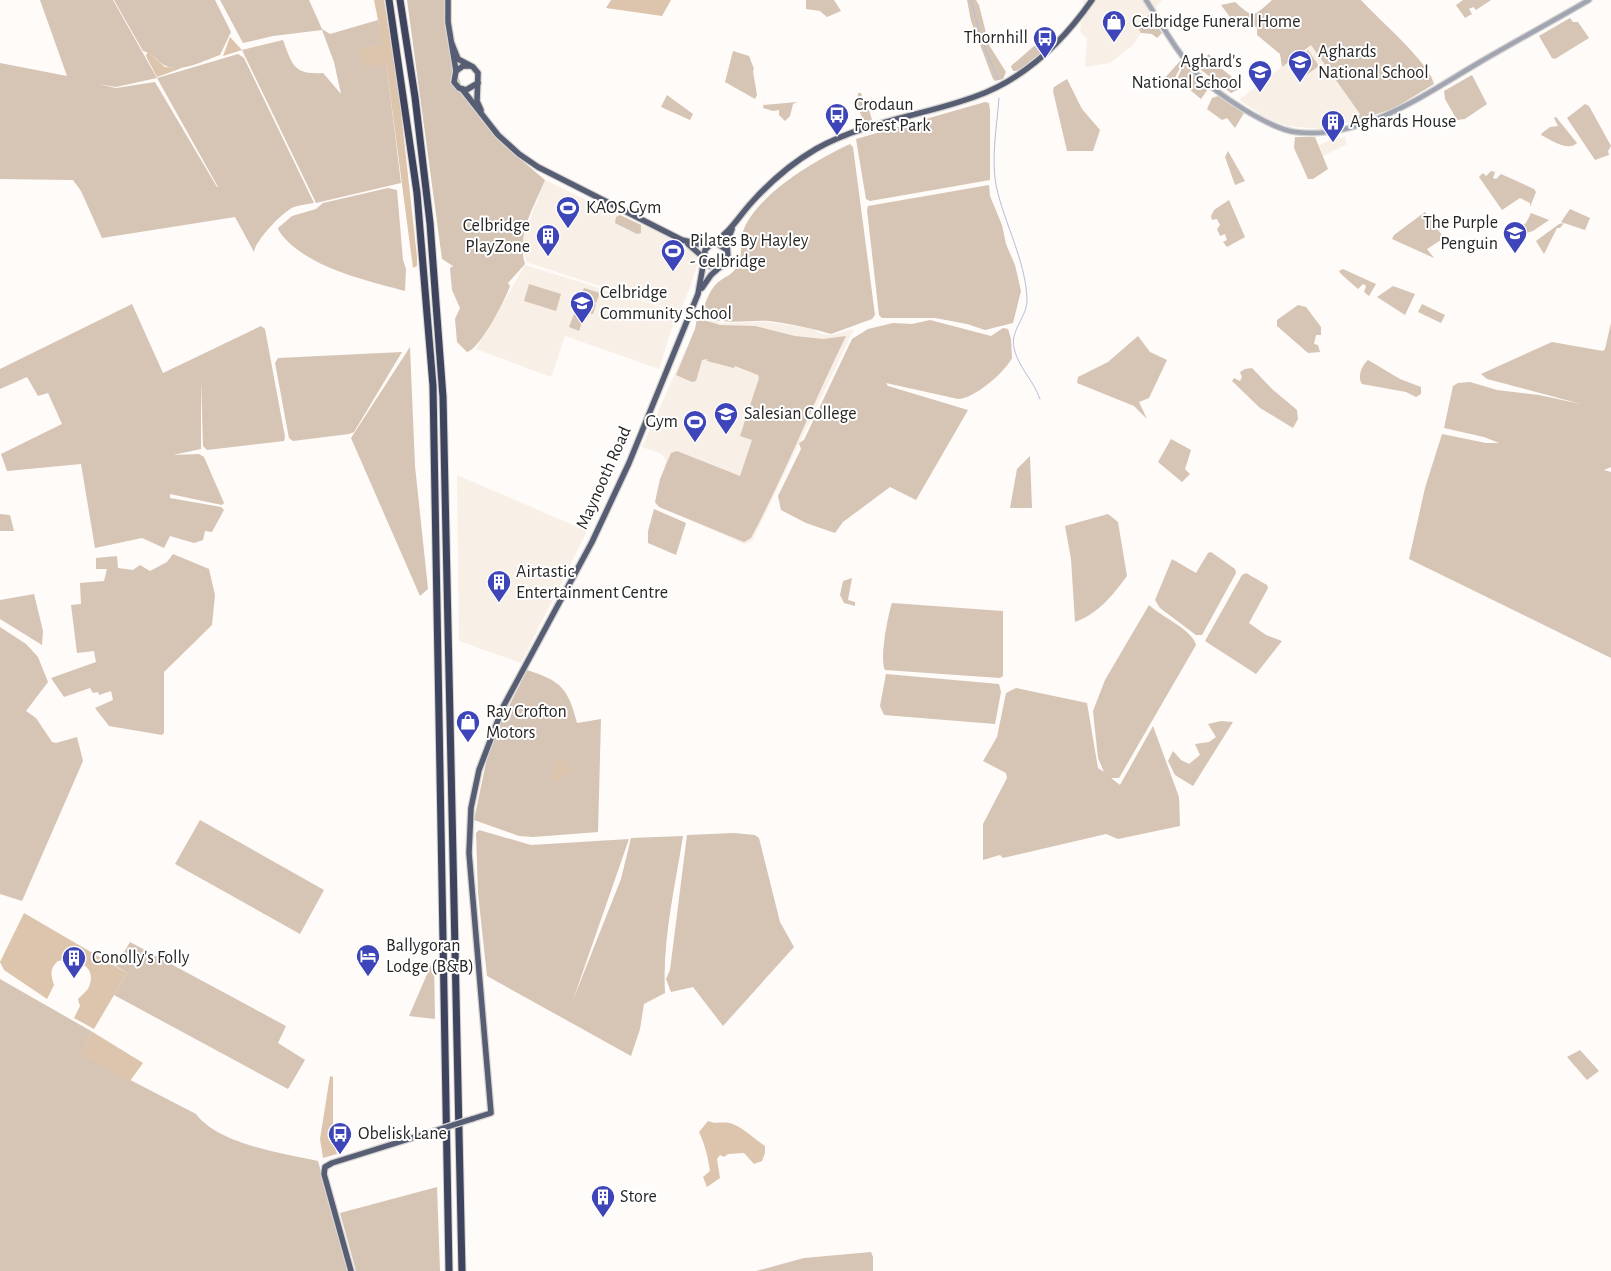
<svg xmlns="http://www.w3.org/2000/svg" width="1611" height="1271" viewBox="0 0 1611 1271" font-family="'Alegreya Sans',sans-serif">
<rect width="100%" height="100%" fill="#fefbf8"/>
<!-- built -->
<g fill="#f8efe6">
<polygon points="1083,0 1162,0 1138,28 1141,33 1132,46 1110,63 1085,67 1087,38 1080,32 1081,23 1085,16"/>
<polygon points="1311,44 1360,114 1357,120 1321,129 1288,126 1264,117 1241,101 1240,99"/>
<polygon points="1345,137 1347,144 1323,156 1319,145 1330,140"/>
<polygon points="545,180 598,206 654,230 693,252 699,261 688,293 679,312 526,262 522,240"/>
<polygon points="525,265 677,312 659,369 565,336 551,377 476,349"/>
<polygon points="698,317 723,323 768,322 813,329 821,334 833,335 854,329 752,541 744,544 655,504 666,461 662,454 642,447 695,329"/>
<polygon points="457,475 587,531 521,663 459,641"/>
</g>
<!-- green -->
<g fill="#d6c4b5" fill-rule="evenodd">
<path d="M40,0H113L157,78L238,54L244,58L314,203C307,204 300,205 294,207C283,211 255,241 254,252L235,217L102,238L81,191L73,180L0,179V63L67,76ZM157,78L218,187H217L155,82L116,88L98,84L116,87Z"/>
<path d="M114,0H215L231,32L220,55C205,60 182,73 166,66C157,62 153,53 143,51Z"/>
<path d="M220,0H309L322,29L330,34L378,20L384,46L366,47L386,62L401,183L316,203L242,50L283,40C292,65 294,75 323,73L341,94L334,62L322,30L273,36L243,43Z"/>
<path d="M407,0H444C444,26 457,86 472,106C493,135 518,158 545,180C534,207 516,235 525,264L508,283L510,286C505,300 480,349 467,352L457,342L455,319L460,308L452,290L450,268L453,266L442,259Z"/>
<polygon points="806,0 834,0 841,11 827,17 820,11 806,9"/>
<polygon points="967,0 976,0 979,5 989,45 1006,72 1003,79 995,81 993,79 971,21"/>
<path d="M1272,0H1361C1378,19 1430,63 1434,84L1393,109L1357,120L1360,114L1311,45L1282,67L1280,54L1257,35V28L1249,20L1238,28L1221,5L1235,2C1254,19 1253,17 1272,0Z"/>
<polygon points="1463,0 1491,0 1476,10 1473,7 1469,9 1472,14 1465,18 1456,5"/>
<polygon points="1149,14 1162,33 1157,38 1152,34 1141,33 1138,28"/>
<polygon points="1570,18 1573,22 1578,22 1589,38 1555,59 1552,58 1539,36"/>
<path d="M1057,37C1048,46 1024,73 1013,71L1011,66L1041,40Z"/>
<polygon points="1308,50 1319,66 1306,75 1294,60"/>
<polygon points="733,51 749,56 754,69 753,71 757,95 755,99 725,82"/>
<polygon points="1209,54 1213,60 1210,63 1213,67 1217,65 1241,84 1241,88 1231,93 1196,66"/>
<polygon points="1181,60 1183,63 1173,81 1162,81"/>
<polygon points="1184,64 1208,89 1201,99 1177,79"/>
<polygon points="1472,75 1487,104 1465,119 1457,120 1445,99 1444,91"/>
<polygon points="1067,79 1082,109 1100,130 1093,151 1067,151 1053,91 1054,87"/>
<path d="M858,93H861L865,106H868L872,120L866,122C859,116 857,102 858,93Z"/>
<polygon points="667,95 693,114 690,120 661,107"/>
<polygon points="1218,96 1244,113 1235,128 1227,118 1222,120 1207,109 1212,98"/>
<polygon points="764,102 764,105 797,102 793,104 790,116 785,121 779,115 779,110 773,111 763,108"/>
<polygon points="985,102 989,103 990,110 990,180 870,201 866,199 856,139"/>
<polygon points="1585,104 1589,106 1611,146 1608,151 1609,155 1595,160 1567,118"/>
<path d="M1556,117L1577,143C1568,152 1551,140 1541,135L1542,133L1550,127L1558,126L1554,118Z"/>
<polygon points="1295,137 1315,137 1328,169 1313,179 1308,179 1294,148"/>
<path d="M850,144L853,147L875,315L872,319L831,334C811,328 791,324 770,321C750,319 718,327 701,314C705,304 709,291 717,283C724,277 733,275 737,266C744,255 739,241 744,229C758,194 817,159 850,144Z"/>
<polygon points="1228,151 1245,181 1235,185 1225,157"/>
<polygon points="1491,171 1495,172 1493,178 1496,179 1501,174 1534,189 1536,192 1530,207 1530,203 1520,198 1502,210 1479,177 1483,173 1486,176"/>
<polygon points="989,185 990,196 1002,225 1006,244 1015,265 1021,291 1013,323 985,330 967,324 935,318 882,318 879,315 867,210 868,206"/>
<path d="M388,188L397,190L403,260L406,269L405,291C365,280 304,267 279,231L278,228L292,216L316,209L323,203Z"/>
<polygon points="1229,200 1245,237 1227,247 1223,242 1227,240 1225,234 1220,236 1217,229 1220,225 1217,219 1212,220 1211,216 1214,210"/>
<polygon points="1570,209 1590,218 1585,230 1561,222"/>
<polygon points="1425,212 1444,238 1427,249 1434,258 1392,239 1394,235"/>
<polygon points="1531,213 1549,220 1533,231 1517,236 1517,230 1526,223"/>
<polygon points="620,215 641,225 641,233 637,234 615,223 616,217"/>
<polygon points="1564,223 1560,228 1557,228 1544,254 1536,241 1559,224"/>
<polygon points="1343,269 1376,284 1369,296 1364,292 1366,286 1363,284 1358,289 1341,274 1339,271"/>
<polygon points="529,284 561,294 556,311 524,301"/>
<polygon points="1393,286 1415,294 1405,315 1377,297"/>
<polygon points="584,288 600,293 596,303 580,297"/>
<polygon points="580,299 596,304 593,314 586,312 579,331 569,327"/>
<polygon points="132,304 163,373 261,326 265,329 285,437 284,441 207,450 203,446 201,379 201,449 173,455 199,454 204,457 224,503 222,505 170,494 170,498 221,507 224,510 212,532 205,531 203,540 194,543 170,536 164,548 142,538 95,548 81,464 7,471 1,454 62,424 48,393 38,396 27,377 0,389 0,369"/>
<polygon points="1422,304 1445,315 1441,323 1418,312"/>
<polygon points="1298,305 1306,307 1321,327 1321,335 1316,335 1314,344 1318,345 1320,352 1308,353 1277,326 1277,320"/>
<path d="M697,318L720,325L755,326L795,336L823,339L846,336C813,403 786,472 751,538L744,542L659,507L655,502L660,479L671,453L677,451L740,476L752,440L740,436L759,378L758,375L735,366L734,368L707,361V359L702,360L696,381L692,382L676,375L695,329Z"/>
<path d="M930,320L991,336L1003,328L1008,329L1011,339L1012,358C1005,372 974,399 958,399L886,383L888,386L968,410L916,500L890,487L843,522L835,533L806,523L781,510L778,496L801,449L799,443L804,440L852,339L868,329L893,323L912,324Z"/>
<polygon points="1611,323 1611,467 1604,470 1611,472 1611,658 1409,559 1425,488 1442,434 1486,443 1499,443 1484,437 1444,428 1453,386 1458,383 1470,382 1497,390 1539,395 1581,404 1487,379 1481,374 1552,342 1603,351 1605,349"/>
<polygon points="1138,336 1150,352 1167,360 1149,398 1139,402 1147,419 1134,406 1077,383 1078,377 1108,362"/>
<polygon points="410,347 415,466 428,589 420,596 351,438"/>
<polygon points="402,352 354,432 349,434 293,441 289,438 275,363 278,358"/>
<path d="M1368,360L1400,379L1421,387V394L1416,397L1406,392L1362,384C1357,377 1362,365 1368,360Z"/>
<polygon points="1252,368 1272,389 1297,410 1298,419 1293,428 1260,408 1232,381 1234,378 1240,381 1242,377 1240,372 1245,369"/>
<polygon points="1171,439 1191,450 1185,469 1190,474 1182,482 1158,462"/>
<polygon points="1030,456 1032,508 1010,508 1017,469"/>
<polygon points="654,509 686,523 676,555 648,543 648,531"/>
<polygon points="0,514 10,515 14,531 0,531"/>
<path d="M1108,514L1118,522L1127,576C1113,595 1098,614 1075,622L1071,559L1065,526Z"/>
<polygon points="1211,552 1235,569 1236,573 1202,635 1196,635 1160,608 1155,600 1172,559 1196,573 1208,553"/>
<polygon points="173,554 209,569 215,595 212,625 164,672 164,733 162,735 109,726 95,708 113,700 111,691 99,695 98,692 93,693 90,688 64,697 51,678 96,662 94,651 77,653 71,605 81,604 80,583 104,581 107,569 96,569 96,558 117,556 118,568 133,570 140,565 150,571 167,562"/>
<polygon points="1246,573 1267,585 1268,588 1249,623 1266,635 1282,641 1256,674 1205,641 1242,575"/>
<polygon points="852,578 848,600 855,602 855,606 844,603 840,595 843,581"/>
<polygon points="34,594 43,631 42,645 0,619 0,600"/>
<path d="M892,603L1003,611V676L1000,678L885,670C879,660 888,614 892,603Z"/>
<path d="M1149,605C1160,616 1193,630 1196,645L1119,778H1111L1120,785L1153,726L1179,797L1180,826L1118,839L1106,834L1003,858L1000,855L983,860V824L1007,778L1006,773L983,761L997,737L1006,693L1016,688L1087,703L1098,768L1104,772L1098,758L1093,711L1105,680Z"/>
<polygon points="0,627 26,644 38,657 48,682 26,711 36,718 52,742 56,743 77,737 83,761 22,901 0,894"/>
<path d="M527,670C561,681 568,688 577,723L601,719L598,832L533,837L519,836L474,820L487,758L494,736Z"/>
<polygon points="886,674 999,684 1001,692 995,724 884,715 880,706"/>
<polygon points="1221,721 1233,722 1193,786 1175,775 1168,761 1173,751 1181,760 1189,764 1200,755 1195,744 1209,742 1216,737 1208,724"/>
<polygon points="200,820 324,890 300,934 175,864"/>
<path d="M479,830L531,845L629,839L573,1000L621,879L631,838L683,836C675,887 662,941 665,993L644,1004L640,1029L631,1056L487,976L478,893L476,833Z"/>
<polygon points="734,833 755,835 759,838 780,922 794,947 723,1026 693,987 671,992 666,979 670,970 687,835"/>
<polygon points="130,942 286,1026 278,1043 305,1060 288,1089 114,995 127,973 116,966"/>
<polygon points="434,958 435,1019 409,1016"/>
<path d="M0,979L91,1031L82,1055L196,1114C218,1144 282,1153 318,1161L349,1271H0Z"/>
<polygon points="1580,1050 1599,1071 1587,1080 1567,1057"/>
<polygon points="437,1187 440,1271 356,1271 340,1213"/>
<polygon points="871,1252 873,1257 873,1271 756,1271 804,1258"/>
</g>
<!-- forest -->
<g fill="#ddc4ac">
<polygon points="374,0 384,0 399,94 417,257 417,266 413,268 386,63 364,68 359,53 365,47 383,45"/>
<polygon points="611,0 671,0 662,16 606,8"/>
<polygon points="230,37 242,50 223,56"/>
<polygon points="148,52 165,67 182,68 157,77 147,58 146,55"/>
<polygon points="563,760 571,769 558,781 552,778 552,772 556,769 557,761"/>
<path d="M24,913L127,973L94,1029L74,1018L80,1006L78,999C82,995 87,991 89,987C98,964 74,959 58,961C49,969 51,975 54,985L47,999L4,970L0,962Z"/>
<polygon points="91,1031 143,1063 130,1081 81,1055"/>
<polygon points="330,1076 333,1077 333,1136 337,1154 323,1158 320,1139"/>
<path d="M708,1121C717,1125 726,1120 735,1125C743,1128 757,1141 765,1146V1153L762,1161L754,1164L744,1153L728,1154L724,1157L720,1155L717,1159L720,1178L707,1187L703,1177L710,1171C708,1157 705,1145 699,1132Z"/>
</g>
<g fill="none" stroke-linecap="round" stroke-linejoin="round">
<!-- stream -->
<g stroke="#b6bedc" stroke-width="1">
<polyline points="971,0 981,38 998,79"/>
<path d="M999,98C997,126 991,157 996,185C1004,223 1025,259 1027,298C1028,317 1010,329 1014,348C1018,367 1034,381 1040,399"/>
</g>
<!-- minor casing -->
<g stroke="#d7d5d2" stroke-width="7">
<path id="minor" d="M1146,0C1162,25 1177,53 1198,75C1217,94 1268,128 1295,132C1361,141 1427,93 1480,62C1516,41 1553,21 1589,0"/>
</g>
<!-- major casing -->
<g stroke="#d7d5d2" stroke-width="8">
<g id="major">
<polyline points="448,0 448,22 456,71"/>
<polyline points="452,44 458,59 473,67 478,73 477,101 481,110"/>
<polyline points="469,66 463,66 456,71 454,82 459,88 466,90 478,83"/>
<polyline points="462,89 498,135 519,154 538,167 682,240 699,244 716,243 727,250"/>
<path d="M713,243C730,233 739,216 752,202C771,181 792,163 816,149C866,121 922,116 974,97C1025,79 1062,43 1092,0"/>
<polyline points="688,244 703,257"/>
<polyline points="711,244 705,250 704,260 710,266 720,267"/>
<polyline points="702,288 711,275 728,260 727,243 732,229"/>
<polyline points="472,1119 491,1113 469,853 471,808 479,770 503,707 592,542 629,463 698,294 704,260"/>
<polyline points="351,1271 324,1174 325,1167 332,1163 428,1133"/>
</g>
</g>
<!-- highway casing -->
<g stroke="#d7d5d2" stroke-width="9">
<g id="highway">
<polyline points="389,0 417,193 433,386 449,1271"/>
<polyline points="400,0 415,97 430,223 443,397 462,1271"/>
</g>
</g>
<!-- minor -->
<use href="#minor" stroke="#a1a4b1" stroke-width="4.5"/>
<!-- major -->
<use href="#major" stroke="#575d73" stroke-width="5.5"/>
<!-- highway -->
<use href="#highway" stroke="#3e445d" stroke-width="7"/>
<!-- major-bridge casing -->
<g stroke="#d7d5d2" stroke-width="8" stroke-linecap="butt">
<polyline id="major-bridge" points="428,1133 472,1119"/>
</g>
<!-- major-bridge -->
<use href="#major-bridge" stroke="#575d73" stroke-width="5.5"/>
</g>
<!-- icons -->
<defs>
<g id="shop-pin" transform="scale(1.25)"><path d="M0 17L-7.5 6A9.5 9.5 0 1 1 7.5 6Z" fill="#3e45b9" stroke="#fff"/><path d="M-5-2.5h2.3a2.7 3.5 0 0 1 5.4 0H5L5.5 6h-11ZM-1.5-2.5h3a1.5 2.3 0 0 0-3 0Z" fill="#fff"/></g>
<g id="bus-pin" transform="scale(1.25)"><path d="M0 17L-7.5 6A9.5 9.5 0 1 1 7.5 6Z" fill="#3e45b9" stroke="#fff"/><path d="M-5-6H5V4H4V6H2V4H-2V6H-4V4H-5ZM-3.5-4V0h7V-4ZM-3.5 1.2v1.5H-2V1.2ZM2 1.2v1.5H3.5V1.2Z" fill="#fff"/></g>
<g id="school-pin" transform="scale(1.25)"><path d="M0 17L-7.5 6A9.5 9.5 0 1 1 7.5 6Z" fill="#3e45b9" stroke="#fff"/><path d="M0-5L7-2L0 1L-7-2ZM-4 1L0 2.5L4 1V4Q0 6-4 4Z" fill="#fff"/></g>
<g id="building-pin" transform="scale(1.25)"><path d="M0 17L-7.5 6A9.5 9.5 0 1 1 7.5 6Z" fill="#3e45b9" stroke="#fff"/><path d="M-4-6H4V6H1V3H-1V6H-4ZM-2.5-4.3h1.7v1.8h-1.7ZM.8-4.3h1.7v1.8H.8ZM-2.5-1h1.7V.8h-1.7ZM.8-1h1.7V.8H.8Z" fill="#fff"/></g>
<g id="stadium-pin" transform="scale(1.25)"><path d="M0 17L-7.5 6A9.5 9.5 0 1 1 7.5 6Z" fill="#3e45b9" stroke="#fff"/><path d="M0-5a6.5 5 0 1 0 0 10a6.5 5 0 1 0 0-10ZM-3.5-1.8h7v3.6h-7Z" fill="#fff"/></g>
<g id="hotel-pin" transform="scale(1.25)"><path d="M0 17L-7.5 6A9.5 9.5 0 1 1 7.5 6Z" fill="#3e45b9" stroke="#fff"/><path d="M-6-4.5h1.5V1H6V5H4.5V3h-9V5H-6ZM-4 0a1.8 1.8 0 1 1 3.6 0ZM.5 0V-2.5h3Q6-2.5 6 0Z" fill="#fff"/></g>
</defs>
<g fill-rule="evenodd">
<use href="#shop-pin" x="1114" y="22"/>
<use href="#bus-pin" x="1045" y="38"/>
<use href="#school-pin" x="1300" y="62"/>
<use href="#school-pin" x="1260" y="72"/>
<use href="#bus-pin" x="837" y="115"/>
<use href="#building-pin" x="1333" y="122"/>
<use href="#stadium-pin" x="568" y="208"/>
<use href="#school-pin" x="1515" y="233"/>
<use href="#building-pin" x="548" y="236"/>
<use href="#stadium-pin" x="673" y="251"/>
<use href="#school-pin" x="582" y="303"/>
<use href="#school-pin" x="726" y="414"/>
<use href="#stadium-pin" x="695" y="422"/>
<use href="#building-pin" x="499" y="582"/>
<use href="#shop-pin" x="468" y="722"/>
<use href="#hotel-pin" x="368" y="956"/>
<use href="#building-pin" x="74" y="958"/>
<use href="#bus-pin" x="340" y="1134"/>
<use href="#building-pin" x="603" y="1197"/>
</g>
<g text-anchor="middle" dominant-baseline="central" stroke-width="4" stroke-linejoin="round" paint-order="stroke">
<!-- poi labels -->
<g font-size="18" fill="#272625" stroke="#fff" text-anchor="start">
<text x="1132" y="22">Celbridge Funeral Home</text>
<text x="1028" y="38" text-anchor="end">Thornhill</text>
<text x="1318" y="52">Aghards<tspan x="1318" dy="21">National School</tspan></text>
<text x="1242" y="62" text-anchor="end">Aghard's<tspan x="1242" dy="21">National School</tspan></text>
<text x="854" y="105">Crodaun<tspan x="854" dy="21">Forest Park</tspan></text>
<text x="1350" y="122">Aghards House</text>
<text x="586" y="208">KAOS Gym</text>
<text x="1498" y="223" text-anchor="end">The Purple<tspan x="1498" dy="21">Penguin</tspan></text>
<text x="530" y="226" text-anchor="end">Celbridge<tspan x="530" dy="21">PlayZone</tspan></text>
<text x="690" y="241">Pilates By Hayley<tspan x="690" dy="21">- Celbridge</tspan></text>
<text x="600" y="293">Celbridge<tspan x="600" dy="21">Community School</tspan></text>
<text x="744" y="414">Salesian College</text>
<text x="678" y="422" text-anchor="end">Gym</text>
<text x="516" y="572">Airtastic<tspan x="516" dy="21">Entertainment Centre</tspan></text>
<text x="486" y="712">Ray Crofton<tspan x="486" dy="21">Motors</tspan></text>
<text x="386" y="946">Ballygoran<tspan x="386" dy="21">Lodge (B&amp;B)</tspan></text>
<text x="92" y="958">Conolly's Folly</text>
<text x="358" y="1134">Obelisk Lane</text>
<text x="620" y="1197">Store</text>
</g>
<!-- street labels -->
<g font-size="18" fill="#272625" stroke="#fff">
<text transform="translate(604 478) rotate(-66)">Maynooth Road</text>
</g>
</g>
</svg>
